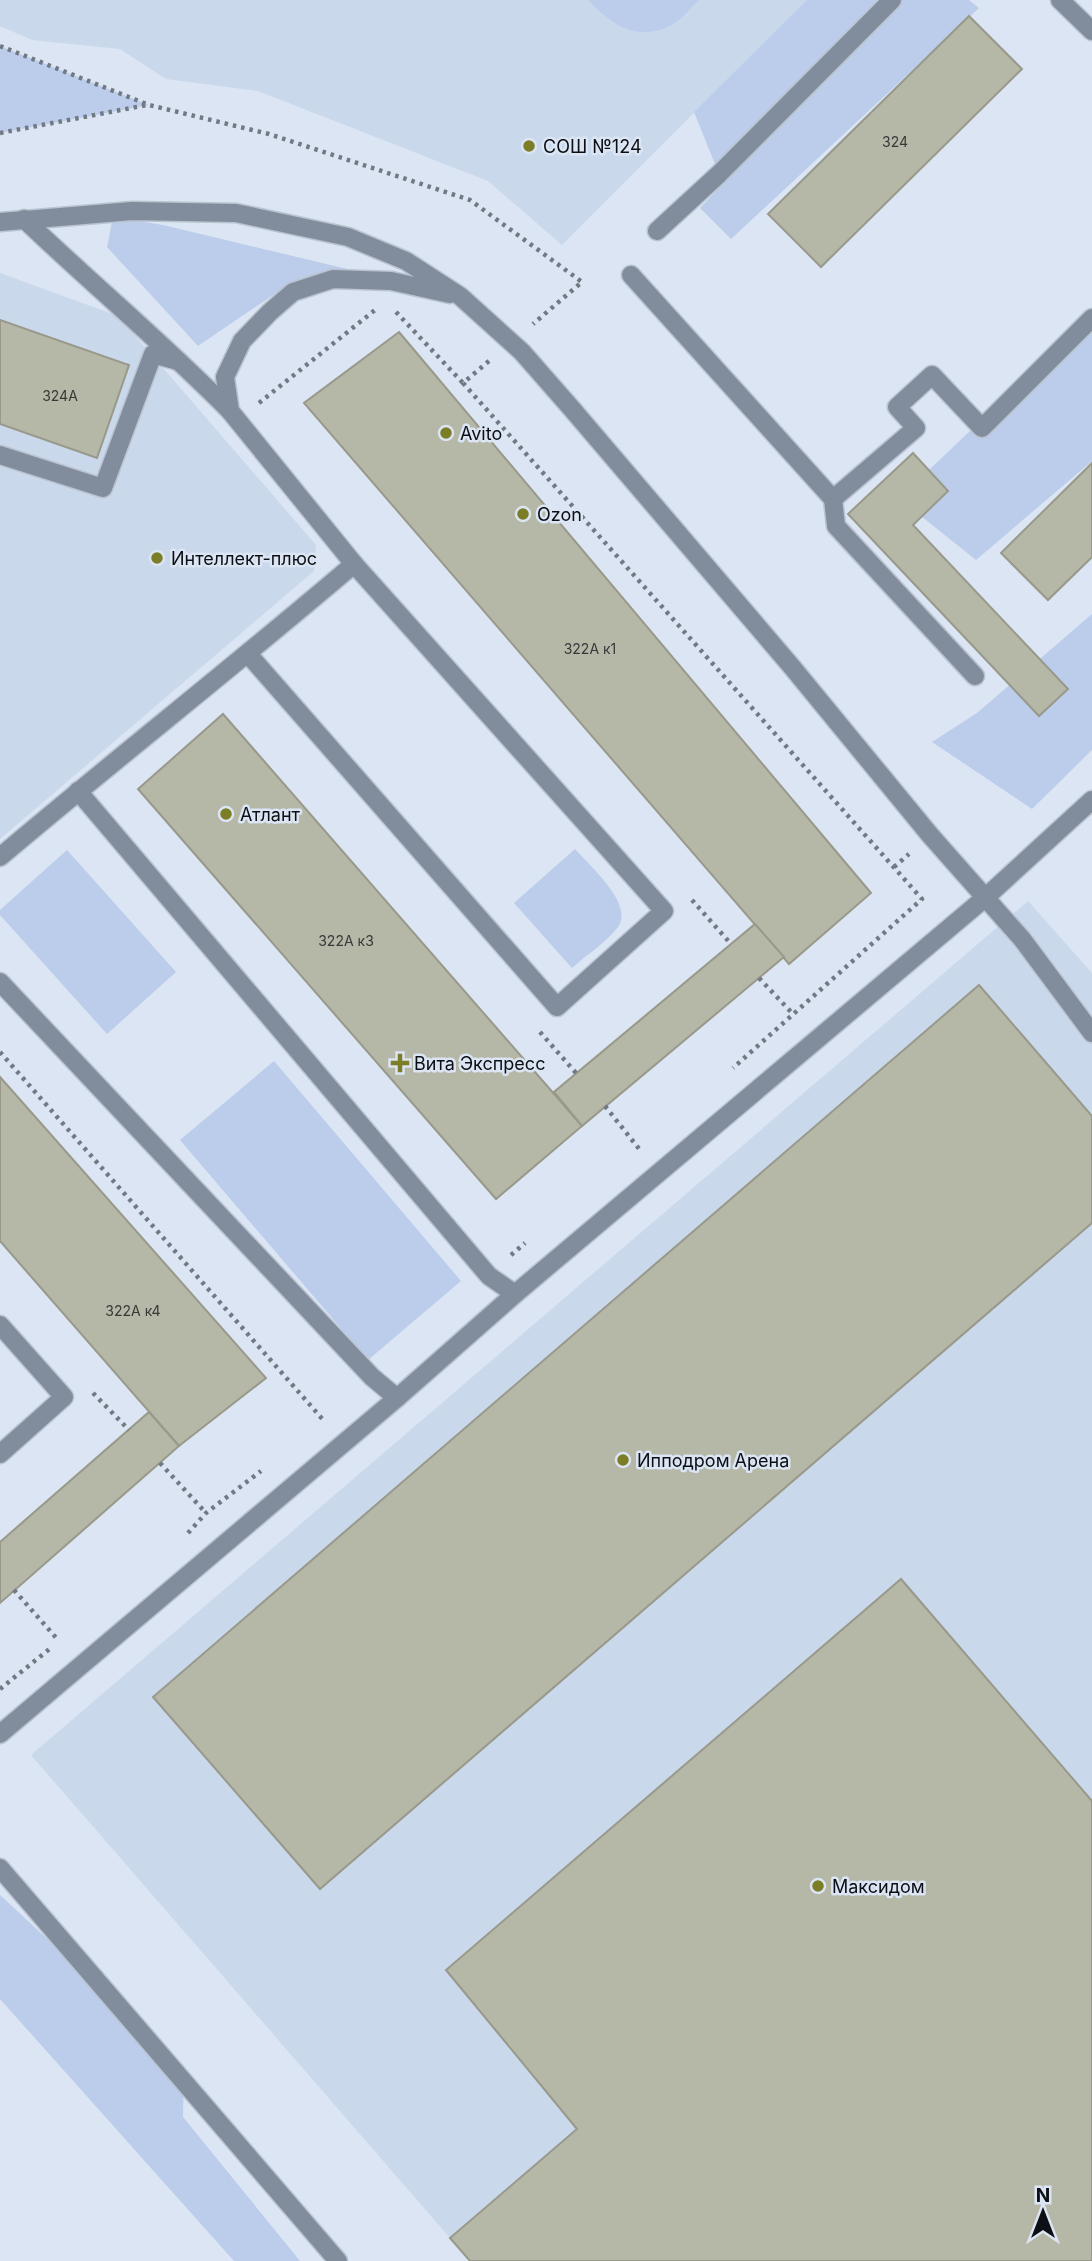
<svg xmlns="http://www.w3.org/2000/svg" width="1092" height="2261" viewBox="0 0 1092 2261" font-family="Inter,sans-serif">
<rect width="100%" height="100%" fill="#dbe5f3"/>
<!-- built -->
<g fill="#cad8ec">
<polygon points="0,0 807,0 562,245 488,181 258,91 166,79 120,49 32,40 0,26"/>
<polygon points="0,273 118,316 316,545 314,571 0,839"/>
<polygon points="1028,901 1092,973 1092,2261 470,2261 31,1755"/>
</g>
<!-- green -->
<g fill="#bbcdea">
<path d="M588,0H699C691,7 684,17 675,23C639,44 613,26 588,0Z"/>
<polygon points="807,0 892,0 719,174 694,112"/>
<polygon points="895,0 969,0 979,8 731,239 700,208"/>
<polygon points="0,46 149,105 0,133"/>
<polygon points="113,217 163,225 435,290 350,280 276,293 198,346 107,247"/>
<polygon points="1092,315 1092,461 976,560 921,516 948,491 929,470"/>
<polygon points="1092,614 1092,750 1032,809 932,742 977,713"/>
<path d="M575,849C589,865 635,905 618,927C606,943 586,955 572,968L514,903Z"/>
<polygon points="67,850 176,972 107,1034 0,915 0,910"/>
<polygon points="274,1061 461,1281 368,1360 180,1140"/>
<polygon points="0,1895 184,2066 183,2117 300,2261 234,2261 0,1999"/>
</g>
<!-- building -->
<g fill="#b5b7a7" stroke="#98998a" stroke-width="2">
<polygon points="969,16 1022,69 821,267 768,214"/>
<polygon points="0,320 129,365 97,458 0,424"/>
<polygon points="399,332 871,893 789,964 304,403"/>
<polygon points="913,453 948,491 913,525 1068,689 1039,716 848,514"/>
<polygon points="1092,463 1092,557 1048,600 1001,553"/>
<polygon points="223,714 582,1126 496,1199 138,789"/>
<polygon points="755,924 784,957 582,1126 554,1092"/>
<polygon points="979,985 1092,1116 1092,1223 320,1889 153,1697"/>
<polygon points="0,1077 266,1378 179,1446 0,1241"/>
<polygon points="149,1412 179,1446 0,1603 0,1542"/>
<polygon points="901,1579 1092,1801 1092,2261 470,2261 450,2238 577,2129 446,1970"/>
</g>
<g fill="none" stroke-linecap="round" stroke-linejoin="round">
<!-- service casing -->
<g stroke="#bac3cf" stroke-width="21">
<g id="service">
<polyline points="1060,0 1092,31"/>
<path d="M24,219C92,284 164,344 230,411"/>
<polyline points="0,222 132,211 236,213 348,237 406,261 460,296 522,352 572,409 792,667 930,835 1022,939 1092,1033"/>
<polyline points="657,231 719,174 892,0"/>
<polyline points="631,275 833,499 916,428 897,407 932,375 982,428 1092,318"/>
<polyline points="0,455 103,488 153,354 178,361"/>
<polyline points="833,499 836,526 975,676"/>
<polyline points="248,654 557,1007 664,911 354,564"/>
<polyline points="78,791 489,1276 515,1294"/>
<path d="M0,857C117,758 237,664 354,564L230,411L225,377L242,341L270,312L293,292L333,279L391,281L450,294"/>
<polyline points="0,982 372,1377 397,1398"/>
<polyline points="0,1325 64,1397 0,1454"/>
</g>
</g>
<!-- minor casing -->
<g stroke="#bac3cf" stroke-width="21">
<g id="minor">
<polyline points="0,1734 397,1398 515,1294 986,897 1092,800"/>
<polyline points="0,1868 338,2261"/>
</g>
</g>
<!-- path -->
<g stroke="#727982" stroke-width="4.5" stroke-dasharray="3.5 5" stroke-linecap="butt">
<polyline points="0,46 149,105 269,134 470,200 582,282 533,324"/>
<polyline points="0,133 147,105"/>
<polyline points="396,312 463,383"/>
<polyline points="489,361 463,383 922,899 733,1068"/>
<polyline points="259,403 375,310"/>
<polyline points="894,867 909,854"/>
<polyline points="692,900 731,944"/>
<polyline points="759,978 793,1014"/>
<polyline points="540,1032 576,1073"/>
<polyline points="0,1052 325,1422"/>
<polyline points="605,1106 640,1150"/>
<polyline points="511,1255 525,1243"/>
<polyline points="93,1393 129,1430"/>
<polyline points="160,1463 206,1513"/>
<polyline points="188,1533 206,1513 261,1471"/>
<polyline points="14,1590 59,1641"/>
<polyline points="0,1689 52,1647"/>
</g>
<!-- service -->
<use href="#service" stroke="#818c9d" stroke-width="18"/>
<!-- minor -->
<use href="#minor" stroke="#818c9d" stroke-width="18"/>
</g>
<!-- markers -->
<g fill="#7b7e27" stroke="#dbe5f3" stroke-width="2.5">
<circle cx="529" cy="146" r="7"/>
<circle cx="446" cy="433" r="7"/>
<circle cx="523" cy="514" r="7"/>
<circle cx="157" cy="558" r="7"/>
<circle cx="226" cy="814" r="7"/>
<path d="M396.5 1052.5h7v7h7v7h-7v7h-7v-7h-7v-7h7z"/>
<circle cx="623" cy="1460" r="7"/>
<circle cx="818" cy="1886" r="7"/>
</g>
<g text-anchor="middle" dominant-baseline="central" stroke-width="5" stroke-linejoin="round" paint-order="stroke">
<!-- number labels -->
<g font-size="14" fill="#363938">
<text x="895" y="141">324</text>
<text x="60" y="395">324А</text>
<text x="590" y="648">322А к1</text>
<text x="346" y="940">322А к3</text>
<text x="133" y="1310">322А к4</text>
</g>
<!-- poi labels -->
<g font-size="18" fill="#0c0f13" stroke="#dbe5f3" text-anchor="start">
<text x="543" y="146">СОШ №124</text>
<text x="460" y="433">Avito</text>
<text x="537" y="514">Ozon</text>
<text x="171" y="558">Интеллект-плюс</text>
<text x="240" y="814">Атлант</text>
<text x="414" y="1063">Вита Экспресс</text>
<text x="637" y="1460">Ипподром Арена</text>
<text x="832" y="1886">Максидом</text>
</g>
</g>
<!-- north arrow -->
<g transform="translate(1043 2212)" stroke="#dbe5f3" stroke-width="5" paint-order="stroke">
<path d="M0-5L12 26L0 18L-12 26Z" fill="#0c0f13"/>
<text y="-10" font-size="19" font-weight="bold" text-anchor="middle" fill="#0c0f13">N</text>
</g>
</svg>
